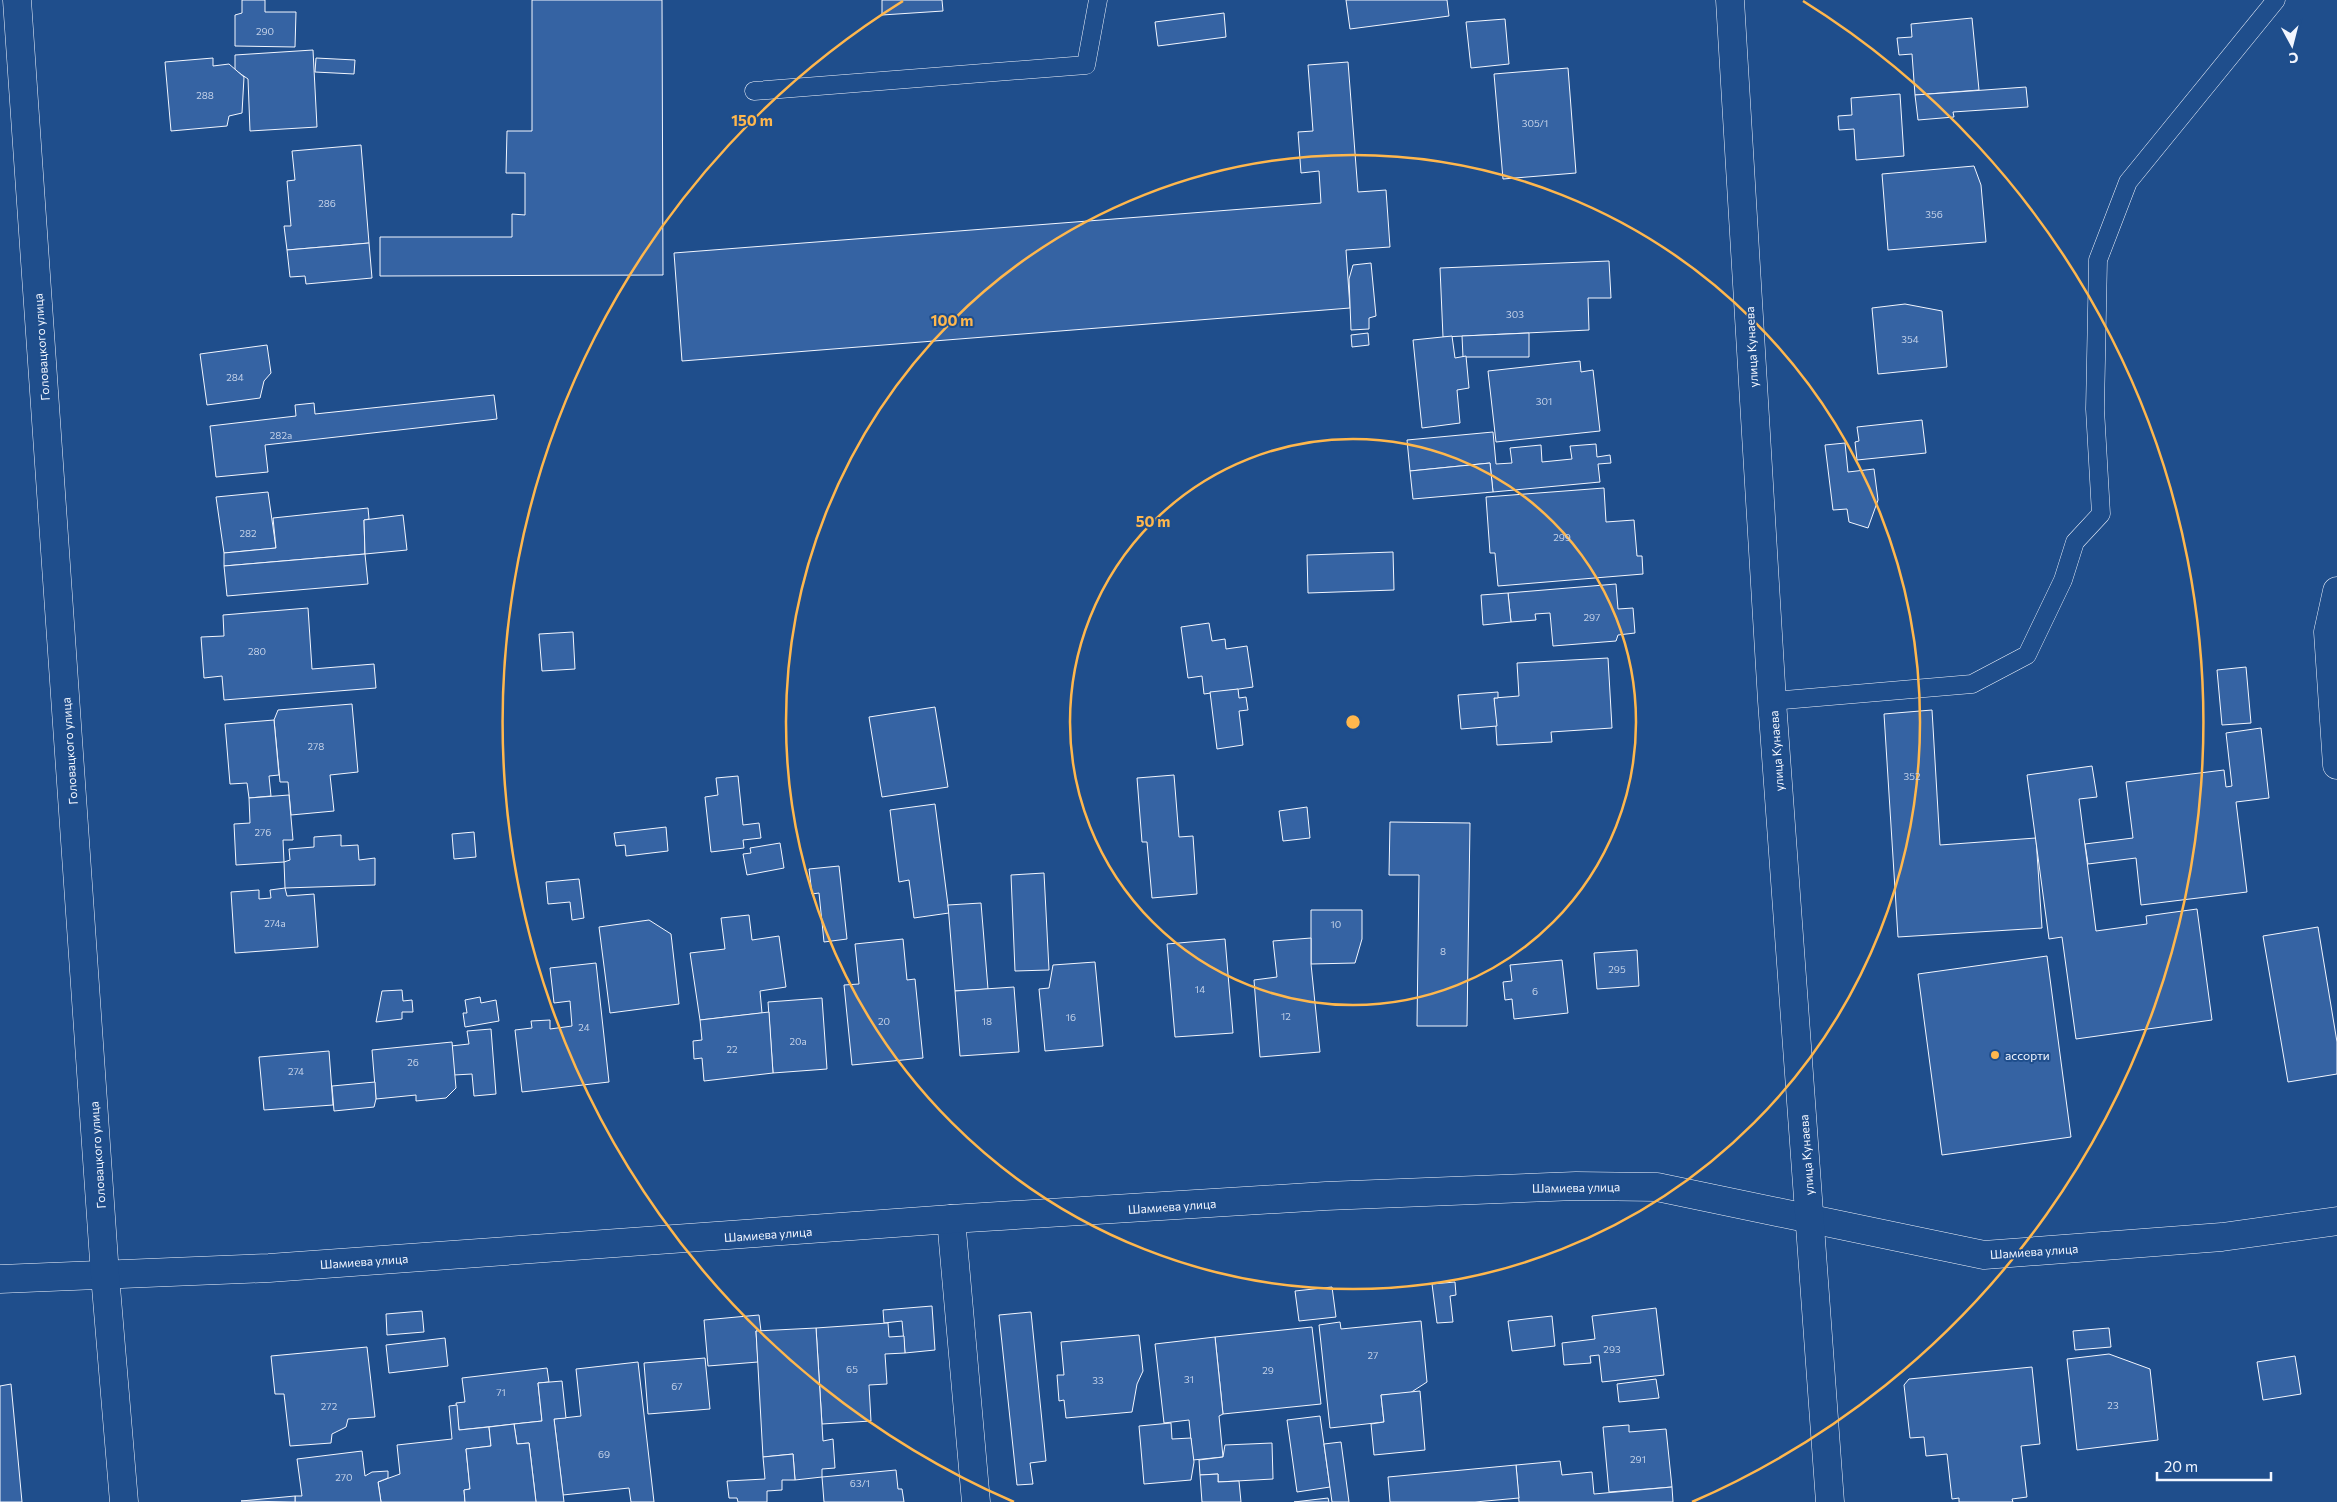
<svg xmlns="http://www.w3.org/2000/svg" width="2337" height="1502" viewBox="0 0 2337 1502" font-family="Commissioner,sans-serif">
<rect width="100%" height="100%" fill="#1f4e8c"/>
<!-- building -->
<g fill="#3563a3" stroke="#f2f6ff">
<polygon points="242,0 265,0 265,12 296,12 295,47 235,46 235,15 242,13"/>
<polygon points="532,0 662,0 663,275 380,276 380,237 512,237 512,214 525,215 525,173 506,173 507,131 532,131"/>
<polygon points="882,0 942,0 943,11 882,15"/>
<polygon points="1346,0 1447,0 1449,16 1350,29"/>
<polygon points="1224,13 1226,37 1158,46 1155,22"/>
<polygon points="1972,18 1979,90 1915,95 1912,54 1899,55 1897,38 1912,37 1911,24"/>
<polygon points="1505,19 1509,64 1471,68 1466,22"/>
<polygon points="313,50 317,127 250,131 248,79 235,70 235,55"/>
<polygon points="213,58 213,66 229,64 244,77 242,113 229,116 227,126 171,131 165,62"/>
<polygon points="316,58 355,60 354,74 315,72"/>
<polygon points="1348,62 1358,192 1386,190 1390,247 1346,250 1350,308 682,361 674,253 1321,203 1319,171 1301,173 1298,132 1313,131 1308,65"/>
<polygon points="1568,68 1576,173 1503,179 1494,74"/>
<polygon points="2026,87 2028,107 1953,112 1954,117 1918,120 1915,95"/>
<polygon points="1900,94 1904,156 1856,160 1854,129 1839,130 1838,116 1852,115 1851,98"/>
<polygon points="361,145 369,243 287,250 284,226 291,226 287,181 295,180 292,151"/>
<polygon points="1974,166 1981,185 1986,242 1888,250 1882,174"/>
<polygon points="369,243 372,278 306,284 305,276 290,277 287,250"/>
<polygon points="1609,261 1611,298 1588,298 1589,330 1443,337 1440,268"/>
<polygon points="1371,263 1376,316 1369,318 1369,329 1351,330 1349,279 1353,265"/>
<polygon points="1905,304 1942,311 1947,367 1878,374 1872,308"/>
<polygon points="1368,333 1369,345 1352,347 1351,335"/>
<polygon points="1529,333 1529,357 1463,357 1462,336"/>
<polygon points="1452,336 1455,358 1466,356 1469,388 1457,390 1460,423 1422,428 1413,340"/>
<polygon points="267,345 271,373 264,381 260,398 207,405 200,354"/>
<polygon points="1580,361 1581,372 1593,370 1600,431 1496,442 1488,371"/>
<polygon points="494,395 497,419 265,445 268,472 216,477 210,426 296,416 295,405 314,403 315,414"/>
<polygon points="1922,420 1926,453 1857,460 1855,442 1859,441 1857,427"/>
<polygon points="1493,432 1496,464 1512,463 1510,448 1541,445 1542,462 1572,459 1570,446 1596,444 1597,457 1610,455 1611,463 1598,464 1600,482 1493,492 1490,463 1410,471 1407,440"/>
<polygon points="1845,443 1848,472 1874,469 1878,500 1868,528 1849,522 1847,509 1833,510 1825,445"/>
<polygon points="1490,463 1493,492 1413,499 1410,471"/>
<polygon points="1604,488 1606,522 1634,520 1637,556 1642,556 1643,574 1498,586 1495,553 1490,553 1486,497"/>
<polygon points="268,492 276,548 224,553 216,497"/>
<polygon points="368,508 369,519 364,520 365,554 224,566 224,553 276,548 273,518"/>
<polygon points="403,515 407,550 365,554 364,520"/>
<polygon points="1393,552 1394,590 1308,593 1307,555"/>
<polygon points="365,554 368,584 227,596 224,566"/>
<polygon points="1616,584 1618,609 1633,608 1635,633 1618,635 1616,641 1553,646 1550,613 1535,614 1536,620 1511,622 1508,593"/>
<polygon points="1508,593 1511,622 1483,625 1481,595"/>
<polygon points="308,608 312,669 374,664 376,688 224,700 222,676 204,678 201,637 224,636 223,615"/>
<polygon points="1209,623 1212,641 1225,639 1226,649 1247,646 1253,687 1204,694 1202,676 1188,678 1181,627"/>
<polygon points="573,632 575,669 542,671 539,634"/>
<polygon points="1608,658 1612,728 1551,732 1552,742 1497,745 1494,698 1519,696 1517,663"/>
<polygon points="2246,667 2251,723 2222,725 2217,670"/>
<polygon points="1238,689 1239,698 1246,697 1248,710 1239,711 1243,745 1217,749 1210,692"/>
<polygon points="1498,692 1498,698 1494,698 1497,726 1461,729 1458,695"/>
<polygon points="352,704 358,772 330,775 334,811 291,815 288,782 280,782 274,720 278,710"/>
<polygon points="935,707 948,787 882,797 869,717"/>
<polygon points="1932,710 1940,845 2036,838 2042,928 1898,937 1884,714"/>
<polygon points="274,720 279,775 269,776 271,796 249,798 247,783 230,784 225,724"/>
<polygon points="2261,728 2269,798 2236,802 2247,892 2141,905 2136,858 2088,864 2085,844 2133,838 2126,782 2224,770 2226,787 2232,786 2226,733"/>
<polygon points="2092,766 2097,797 2079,799 2096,931 2147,924 2146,916 2197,909 2212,1020 2076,1039 2062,937 2049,939 2027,775"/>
<polygon points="1174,775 1179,837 1193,836 1197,894 1152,898 1147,842 1142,842 1137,778"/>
<polygon points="738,776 743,825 759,823 761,838 743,840 744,848 711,852 705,797 718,795 716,778"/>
<polygon points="289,795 293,840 283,840 284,862 236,865 234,824 250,823 249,798"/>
<polygon points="935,804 949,913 914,918 909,880 899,882 890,810"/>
<polygon points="1307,807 1310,838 1283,841 1279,811"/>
<polygon points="1390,822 1470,823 1467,1026 1417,1026 1419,875 1389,875"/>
<polygon points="666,827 668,851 626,856 625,845 616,846 614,833"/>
<polygon points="474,832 476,857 454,859 452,834"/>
<polygon points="341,835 341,846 358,845 359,860 375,858 375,885 285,888 284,862 290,860 289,849 314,847 314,837"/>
<polygon points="780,843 784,868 747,875 743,854 751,853 750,848"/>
<polygon points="839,866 847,939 824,942 819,893 812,894 809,869"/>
<polygon points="1044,873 1049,970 1015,971 1011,875"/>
<polygon points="579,879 584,918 572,920 570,902 548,904 546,882"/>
<polygon points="285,888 287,896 314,894 318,947 235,953 231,892 259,890 259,899 271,898 270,890"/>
<polygon points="981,903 988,989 955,991 948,905"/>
<polygon points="1311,910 1362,910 1362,939 1355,963 1311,964"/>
<polygon points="749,915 752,940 779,936 786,987 760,991 762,1013 700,1020 690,953 725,949 721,918"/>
<polygon points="649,920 671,934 679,1004 610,1013 599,927"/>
<polygon points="2318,927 2337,1042 2337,1074 2288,1082 2263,936"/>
<polygon points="1311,938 1311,964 1320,1052 1260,1057 1254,980 1277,977 1273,941"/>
<polygon points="903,939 907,980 915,979 923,1058 852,1065 844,985 859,984 855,944"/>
<polygon points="1225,939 1233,1033 1175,1037 1167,944"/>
<polygon points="1637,950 1639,986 1597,989 1594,953"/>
<polygon points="2047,956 2071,1137 1942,1155 1918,974"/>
<polygon points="1562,960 1568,1013 1514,1019 1512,999 1505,1000 1503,982 1512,981 1510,965"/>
<polygon points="1095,962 1103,1046 1045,1051 1039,989 1049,988 1053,965"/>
<polygon points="596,963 609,1082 522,1092 515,1030 532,1028 531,1021 550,1020 550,1029 572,1026 570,1001 554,1003 550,968"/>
<polygon points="1014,987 1019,1052 960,1056 955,991"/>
<polygon points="402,990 403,1001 412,1000 413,1012 402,1012 402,1019 376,1022 382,991"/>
<polygon points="480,997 481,1003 496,1000 499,1021 465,1027 463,1013 467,1013 465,1000"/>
<polygon points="822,998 827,1069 773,1073 768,1002"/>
<polygon points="769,1012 773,1073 704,1081 702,1058 694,1059 693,1041 702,1040 700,1020"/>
<polygon points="491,1029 496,1094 474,1096 472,1074 454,1075 451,1046 469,1044 467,1031"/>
<polygon points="452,1042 456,1088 446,1098 416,1101 416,1095 376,1099 372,1050"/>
<polygon points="329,1051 333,1105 264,1110 259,1057"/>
<polygon points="375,1082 376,1099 374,1107 334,1111 332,1086"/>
<polygon points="1455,1282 1456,1295 1450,1296 1453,1322 1437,1323 1432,1284"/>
<polygon points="1332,1287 1336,1317 1299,1321 1295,1291"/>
<polygon points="932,1306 935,1350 905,1353 902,1321 884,1323 883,1310"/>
<polygon points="1656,1308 1664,1375 1602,1382 1599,1355 1590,1356 1591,1363 1564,1365 1562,1343 1595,1339 1592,1316"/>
<polygon points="422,1311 424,1332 387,1335 386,1314"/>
<polygon points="1031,1312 1046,1461 1030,1463 1033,1484 1017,1485 999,1315"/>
<polygon points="759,1315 761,1331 756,1331 758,1362 708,1366 704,1320"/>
<polygon points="1552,1316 1555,1346 1512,1351 1508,1321"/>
<polygon points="1421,1321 1427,1382 1410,1393 1381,1395 1384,1422 1330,1428 1319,1325 1340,1322 1341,1329"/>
<polygon points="888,1323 889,1337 904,1336 905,1353 885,1354 887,1384 869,1385 871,1421 822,1424 816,1328"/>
<polygon points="1312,1327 1321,1404 1223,1414 1215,1337"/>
<polygon points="816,1328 823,1441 833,1439 835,1468 822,1469 822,1477 795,1480 793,1454 763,1457 756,1331"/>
<polygon points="2109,1328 2111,1347 2075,1350 2073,1331"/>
<polygon points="1139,1335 1143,1371 1137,1384 1132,1412 1066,1418 1064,1400 1059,1401 1057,1375 1064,1375 1061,1342"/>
<polygon points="1215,1337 1223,1414 1219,1416 1223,1457 1193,1460 1189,1420 1164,1423 1155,1344"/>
<polygon points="445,1338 448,1366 389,1373 386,1345"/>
<polygon points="367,1347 375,1417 348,1419 346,1427 332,1434 331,1443 290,1446 284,1394 275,1394 271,1356"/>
<polygon points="2109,1354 2150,1369 2158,1440 2077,1450 2067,1359"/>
<polygon points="2295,1356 2301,1394 2263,1400 2257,1362"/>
<polygon points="705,1358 710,1409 648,1414 644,1363"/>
<polygon points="638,1362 654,1502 631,1502 629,1488 563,1495 554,1419 581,1416 576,1369"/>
<polygon points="2032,1367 2040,1444 2021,1446 2027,1497 2012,1499 2013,1502 1959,1502 1959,1498 1952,1499 1947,1454 1926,1456 1924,1437 1910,1438 1904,1385 1909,1379"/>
<polygon points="547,1368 549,1382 538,1383 542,1421 459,1430 456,1403 465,1402 462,1378"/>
<polygon points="1656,1379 1659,1398 1619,1402 1617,1384"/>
<polygon points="562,1381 566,1418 554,1419 564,1502 536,1502 529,1443 517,1444 514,1424 542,1421 538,1383"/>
<polygon points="11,1384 22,1502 0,1502 0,1386"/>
<polygon points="1420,1391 1425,1450 1374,1455 1371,1424 1384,1422 1381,1395"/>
<polygon points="457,1405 459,1430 489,1427 491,1446 466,1449 470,1489 464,1490 465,1502 381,1502 378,1482 400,1474 397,1445 452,1439 449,1406"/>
<polygon points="1320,1416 1330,1487 1297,1492 1287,1420"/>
<polygon points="1171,1423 1172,1439 1191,1438 1194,1462 1191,1480 1144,1484 1139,1426"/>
<polygon points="514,1424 517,1444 529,1443 536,1502 465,1502 464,1490 470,1489 466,1449 491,1446 489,1427"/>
<polygon points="1629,1425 1629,1432 1666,1429 1672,1487 1609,1492 1603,1427"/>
<polygon points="1341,1442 1349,1502 1332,1502 1324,1444"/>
<polygon points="1272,1443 1273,1479 1218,1482 1218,1474 1200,1475 1199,1460 1223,1457 1225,1445"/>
<polygon points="362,1451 365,1476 372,1472 388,1471 388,1478 378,1482 381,1502 295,1502 295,1496 302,1496 297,1459"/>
<polygon points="793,1454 795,1480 782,1480 782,1490 767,1491 767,1502 738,1502 737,1498 729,1498 727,1481 765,1479 763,1457"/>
<polygon points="1560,1461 1562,1475 1592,1472 1594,1494 1672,1487 1673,1502 1519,1502 1516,1465"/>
<polygon points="1516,1465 1519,1498 1475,1502 1390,1502 1388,1477"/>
<polygon points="896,1470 898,1489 902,1489 904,1502 824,1502 822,1477"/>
<polygon points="1218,1474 1218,1482 1239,1481 1241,1502 1202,1502 1200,1475"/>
<polygon points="295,1496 295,1502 241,1501"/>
<polygon points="1328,1498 1329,1502 1294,1502"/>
</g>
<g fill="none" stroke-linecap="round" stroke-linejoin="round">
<!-- service casing -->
<g stroke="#f2f6ff" stroke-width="19">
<g id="service">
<polyline points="754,91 1086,65 1098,0"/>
<polyline points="1772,701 1972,684 2027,655 2063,580 2075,542 2101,514 2095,409 2098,260 2128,182 2276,0"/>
</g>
</g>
<!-- minor casing -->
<g stroke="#f2f6ff" stroke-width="29">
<g id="minor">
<polyline points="2337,591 2328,632 2337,765"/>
<polyline points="951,1219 976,1502"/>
<polyline points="0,1279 269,1268 951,1219 1326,1196 1576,1186 1657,1187 1984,1255 2222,1237 2337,1221"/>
</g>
</g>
<!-- tertiary casing -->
<g stroke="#f2f6ff" stroke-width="29">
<polyline id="tertiary" points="17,0 105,1275 124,1502"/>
</g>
<!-- secondary casing -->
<g stroke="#f2f6ff" stroke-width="29">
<polyline id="secondary" points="1730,0 1772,701 1830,1502"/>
</g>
<!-- service -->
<use href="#service" stroke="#1f4e8c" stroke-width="18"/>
<!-- minor -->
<use href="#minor" stroke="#1f4e8c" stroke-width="28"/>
<!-- tertiary -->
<use href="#tertiary" stroke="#1f4e8c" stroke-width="28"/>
<!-- secondary -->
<use href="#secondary" stroke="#1f4e8c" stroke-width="28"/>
</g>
<!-- distance rings -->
<g fill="none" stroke="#ffb74d" stroke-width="2.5">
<circle cx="1353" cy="722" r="283"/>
<circle cx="1353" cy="722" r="567"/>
<path d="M1014 1502A850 850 0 0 1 903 1M1803 1A850 850 0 0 1 1692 1502"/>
</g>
<!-- markers -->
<circle fill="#ffb74d" stroke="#1f4e8c" stroke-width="2" cx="1995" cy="1055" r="5"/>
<g text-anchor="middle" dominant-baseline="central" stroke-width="4" stroke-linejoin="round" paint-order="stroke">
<!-- number labels -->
<g font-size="10" fill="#c3d1e8">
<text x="265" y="31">290</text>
<text x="205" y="95">288</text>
<text x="1535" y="123">305/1</text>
<text x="327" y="203">286</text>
<text x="1934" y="214">356</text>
<text x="1515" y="314">303</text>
<text x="1910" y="339">354</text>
<text x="235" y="377">284</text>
<text x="1544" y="401">301</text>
<text x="281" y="435">282а</text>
<text x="248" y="533">282</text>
<text x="1562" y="537">299</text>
<text x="1592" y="617">297</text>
<text x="257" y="651">280</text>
<text x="316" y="746">278</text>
<text x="1912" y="776">352</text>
<text x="263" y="832">276</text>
<text x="275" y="923">274а</text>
<text x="1336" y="924">10</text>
<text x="1443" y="951">8</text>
<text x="1617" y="969">295</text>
<text x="1200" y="989">14</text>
<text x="1535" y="991">6</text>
<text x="1286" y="1016">12</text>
<text x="1071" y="1017">16</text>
<text x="884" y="1021">20</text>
<text x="987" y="1021">18</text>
<text x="584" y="1027">24</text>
<text x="798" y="1041">20а</text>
<text x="732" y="1049">22</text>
<text x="413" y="1062">26</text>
<text x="296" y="1071">274</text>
<text x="1612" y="1349">293</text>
<text x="1373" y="1355">27</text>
<text x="852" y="1369">65</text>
<text x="1268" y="1370">29</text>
<text x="1189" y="1379">31</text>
<text x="1098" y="1380">33</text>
<text x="677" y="1386">67</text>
<text x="501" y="1392">71</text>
<text x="2113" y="1405">23</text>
<text x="329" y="1406">272</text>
<text x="604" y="1454">69</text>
<text x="1638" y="1459">291</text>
<text x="344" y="1477">270</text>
<text x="860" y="1483">63/1</text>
</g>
<!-- street labels -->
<g font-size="12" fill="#f2f6ff" stroke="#1f4e8c">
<text transform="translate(41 347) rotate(-94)">Головацкого улица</text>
<text transform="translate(1751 347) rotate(-93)">улица Кунаева</text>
<text transform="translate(69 751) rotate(-94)">Головацкого улица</text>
<text transform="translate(1776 751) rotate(-94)">улица Кунаева</text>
<text transform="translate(97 1155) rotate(-94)">Головацкого улица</text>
<text transform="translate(1806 1155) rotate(-94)">улица Кунаева</text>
<text transform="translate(1576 1187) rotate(-1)">Шамиева улица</text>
<text transform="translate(1172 1206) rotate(-4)">Шамиева улица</text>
<text transform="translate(768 1234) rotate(-4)">Шамиева улица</text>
<text transform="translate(2034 1251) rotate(-4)">Шамиева улица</text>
<text transform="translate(364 1261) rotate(-4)">Шамиева улица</text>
</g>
<!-- poi labels -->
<g font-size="12" fill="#f2f6ff" stroke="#1f4e8c" text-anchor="start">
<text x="2005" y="1055">ассорти</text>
</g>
</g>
<circle cx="1353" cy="722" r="8" fill="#ffb74d" stroke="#1f4e8c" stroke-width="2.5"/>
<g font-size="15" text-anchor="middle" font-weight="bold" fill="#ffb74d" stroke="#1f4e8c" stroke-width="4" stroke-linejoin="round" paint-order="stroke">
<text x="752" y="126">150 m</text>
<text x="952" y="326">100 m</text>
<text x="1153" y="527">50 m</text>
</g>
<!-- north arrow -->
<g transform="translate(2292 45) rotate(173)" stroke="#1f4e8c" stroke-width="4" paint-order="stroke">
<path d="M0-4L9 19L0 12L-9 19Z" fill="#f2f6ff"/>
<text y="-8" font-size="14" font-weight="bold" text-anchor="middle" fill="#f2f6ff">С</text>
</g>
<!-- scale -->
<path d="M2157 1472v8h114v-8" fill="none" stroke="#f2f6ff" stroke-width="2.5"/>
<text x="2164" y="1472" font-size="15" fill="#f2f6ff" stroke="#1f4e8c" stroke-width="4" paint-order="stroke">20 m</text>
</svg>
